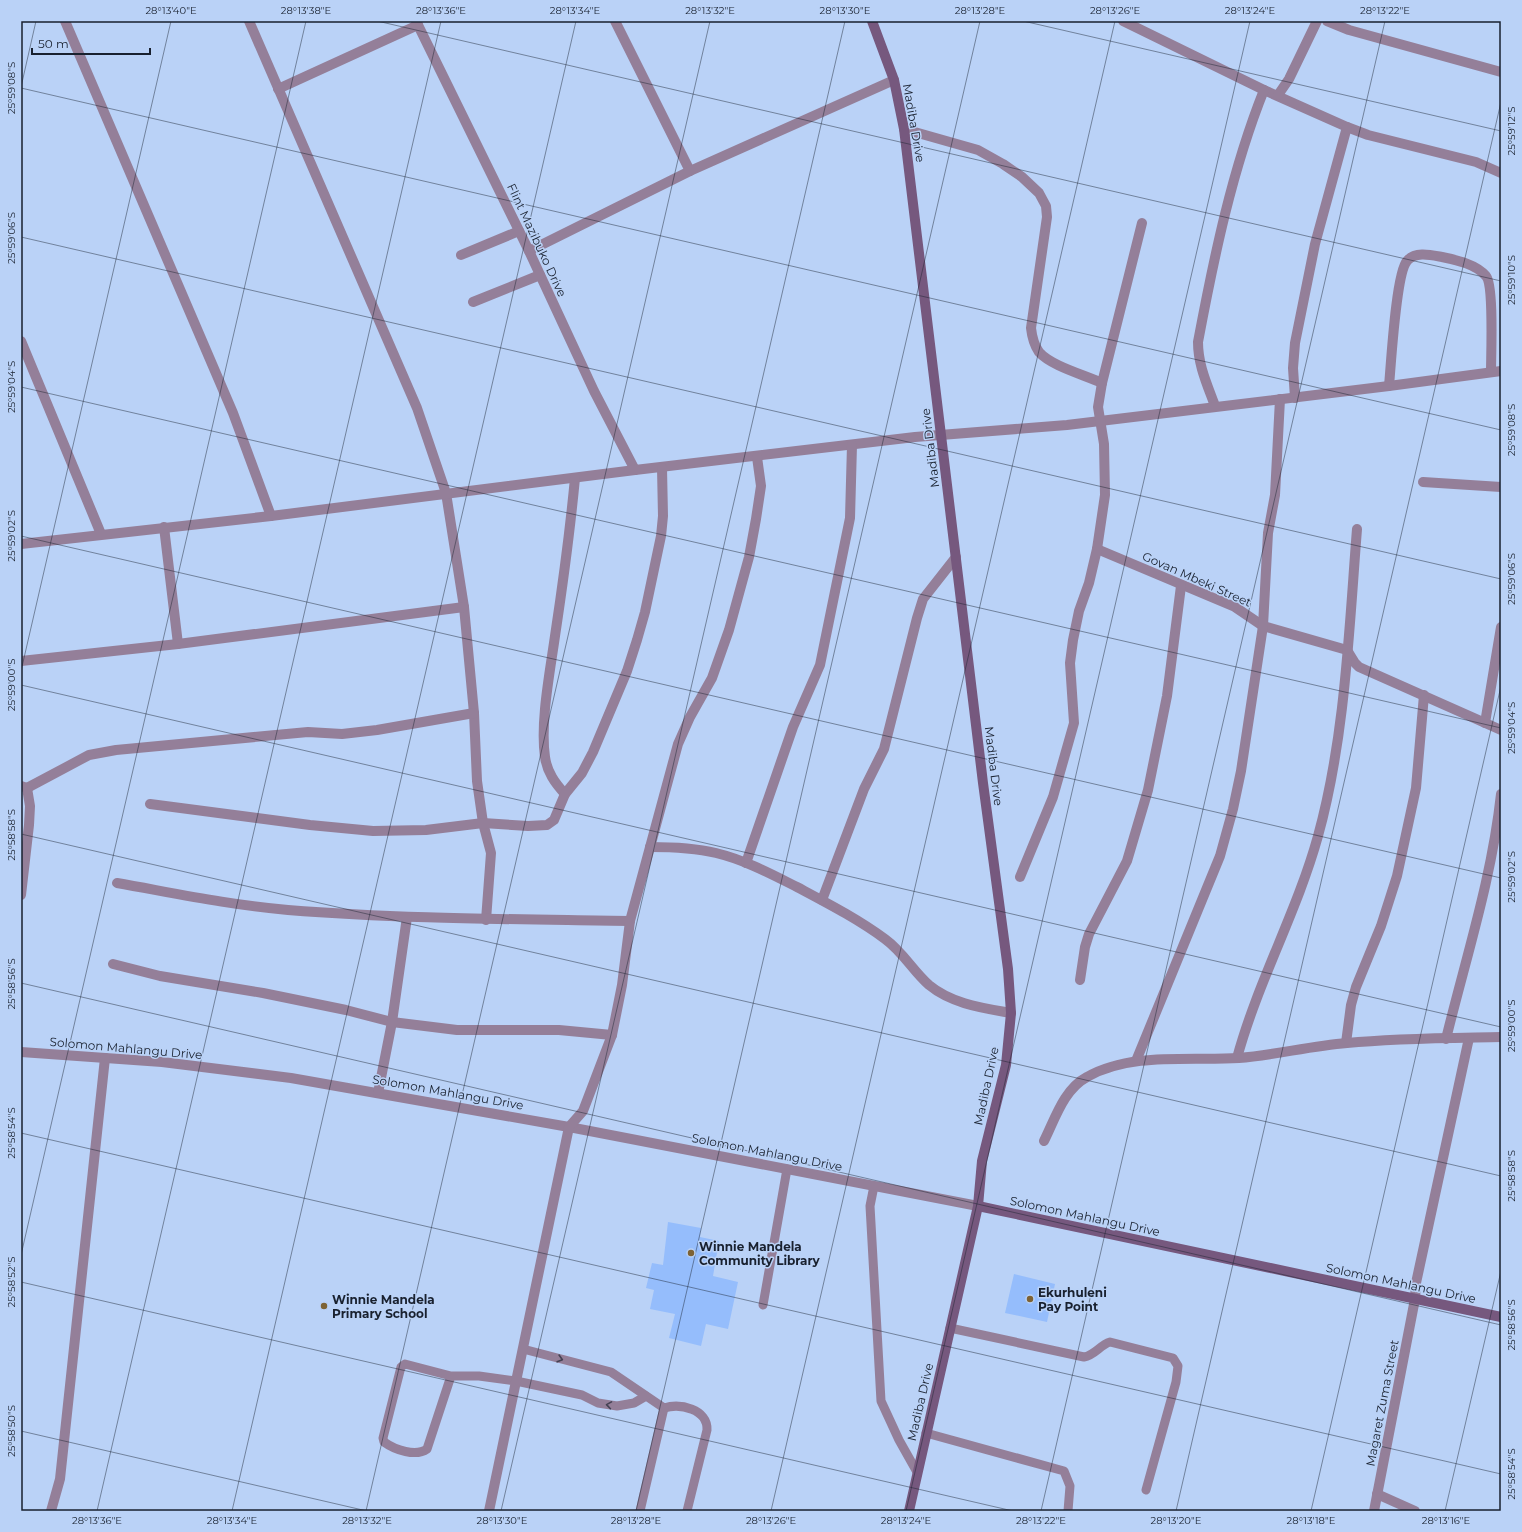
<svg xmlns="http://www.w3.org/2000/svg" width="1522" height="1532" viewBox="0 0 1522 1532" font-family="Montserrat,sans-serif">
<rect width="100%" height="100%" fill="#bad2f7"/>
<!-- building -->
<g fill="#95bdfc">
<polygon points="668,1222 701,1228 700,1237 719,1241 713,1276 738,1282 728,1329 706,1324 701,1346 669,1338 675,1314 650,1309 654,1290 646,1288 652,1263 663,1265"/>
<polygon points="1014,1274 1055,1284 1047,1322 1005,1313"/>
</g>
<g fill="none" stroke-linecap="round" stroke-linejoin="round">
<!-- lane -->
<g stroke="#947f99" stroke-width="9">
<polyline points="874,1186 870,1206 881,1401 899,1440 917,1472"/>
<polyline points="763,1305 787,1169"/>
<path d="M950,1328L1084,1357C1095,1355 1100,1345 1110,1342L1173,1358L1178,1366L1176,1382L1146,1490"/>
<path d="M523,1349L611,1372L664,1408C680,1403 708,1409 707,1430L687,1511"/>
<path d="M451,1376L427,1449C416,1457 395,1450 384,1442L383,1438L401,1367L405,1364L451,1376H479L516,1381L582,1395L598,1403L617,1406L634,1403L646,1396"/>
<polyline points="926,1433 1064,1471 1070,1486 1068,1511"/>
<polyline points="640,1511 664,1408"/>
</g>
<!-- street -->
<g stroke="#947f99" stroke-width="10">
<polyline points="65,21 233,413 271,516"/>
<polyline points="249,21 417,408 446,493 464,607 474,713 477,781 483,823 491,853 486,920"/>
<polyline points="416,21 529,251 594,391 635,470"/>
<polyline points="615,21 690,171"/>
<polyline points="1123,21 1264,90 1347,127 1368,135 1476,162 1501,173"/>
<polyline points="1327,21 1349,30 1501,72"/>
<polyline points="278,89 418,25"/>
<polyline points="1278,95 1289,79 1317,21"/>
<path d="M904,129L978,150L1003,164L1022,177L1039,193L1046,206L1047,217L1031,328C1032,337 1034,345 1039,352C1051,366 1085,375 1102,383"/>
<polyline points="529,251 690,171 894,80"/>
<polyline points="461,255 519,231"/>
<polyline points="473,302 540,275"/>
<polyline points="21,341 101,534"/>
<path d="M1389,386C1391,365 1396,273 1407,261C1415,251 1431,255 1442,257C1456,260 1476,264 1486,276C1494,285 1491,355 1491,372"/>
<polyline points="1295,398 1293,368 1295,343 1315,244 1347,127"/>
<path d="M1215,406C1207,384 1198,365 1198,342C1214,257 1232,170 1264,90"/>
<polyline points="1423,482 1501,487"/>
<polyline points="164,527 178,644"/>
<polyline points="21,544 271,516 635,470 915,437 1067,425 1389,386 1501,371"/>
<polyline points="1097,549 1235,607 1263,626 1347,650 1355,663 1359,667 1501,730"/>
<polyline points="21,661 178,644 464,607"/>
<polyline points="1485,723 1501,627"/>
<polyline points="27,788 89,755 116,750 308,732 342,734 377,730 474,713"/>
<path d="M565,794C555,783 547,772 545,757C540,722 550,672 555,636C563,583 570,531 575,478"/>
<polyline points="150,804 310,825 373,831 426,830 483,823 528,826 547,825 554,820 565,794 582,773 593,752 627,671 637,640 645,612 661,536 663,516 662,468"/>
<path d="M650,847C672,847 695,848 716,853C745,860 771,874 797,887C827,903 858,919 885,939C903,952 913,971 929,985C952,1004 983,1008 1011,1013"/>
<polyline points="746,863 793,727 820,665 850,518 852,445"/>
<polyline points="1020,877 1053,797 1074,723 1070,663 1073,640 1079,611 1089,583 1097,549 1105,495 1104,444 1098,407 1102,383 1142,223"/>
<path d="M117,883C174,893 230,905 288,910C401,919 515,919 630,921"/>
<polyline points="21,895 29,825 30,806 27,788 21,786"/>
<polyline points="822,900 864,789 884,749 917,618 923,599 956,557"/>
<polyline points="113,964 160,976 263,993 346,1010 392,1022 457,1030 559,1030 612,1035"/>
<polyline points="1080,980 1085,947 1089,934 1127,861 1148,790 1167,696 1181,586"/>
<path d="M1446,1039C1466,957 1492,878 1501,794"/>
<polyline points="1346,1043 1351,1005 1356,987 1381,926 1397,876 1416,788 1424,695"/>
<polyline points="21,1052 162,1062 291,1078 569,1127 978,1206"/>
<path d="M1237,1058C1258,981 1297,912 1318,836C1345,739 1349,630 1357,529"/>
<polyline points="1136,1061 1220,856 1233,809 1241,771 1263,626 1268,533 1275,495 1280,399"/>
<polyline points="378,1093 392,1022 407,917"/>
<path d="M1044,1141C1055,1119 1064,1089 1087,1077C1130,1052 1191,1061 1239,1058C1275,1055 1310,1046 1347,1043C1398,1038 1450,1038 1501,1037"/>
<polyline points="1377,1494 1415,1511"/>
<polyline points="51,1511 60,1479 105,1058"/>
<polyline points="489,1511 569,1127 583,1111 612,1035 622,985 630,921 678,744 690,717 712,678 729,630 749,557 756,519 761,486 757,457"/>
<polyline points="1374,1511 1415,1299 1416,1283 1469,1038"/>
</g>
<!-- secondary -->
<g stroke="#76587e" stroke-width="10">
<polyline points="872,21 894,80 904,129 983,783 1008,969 1011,1013 1006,1065 982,1161 978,1206 909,1511"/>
<polyline points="978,1206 1501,1317"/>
</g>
</g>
<!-- one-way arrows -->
<defs><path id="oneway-chevron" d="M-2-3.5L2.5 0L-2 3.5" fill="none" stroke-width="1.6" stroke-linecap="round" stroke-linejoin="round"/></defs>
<g stroke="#444254">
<use href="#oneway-chevron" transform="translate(560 1359) rotate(16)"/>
<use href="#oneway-chevron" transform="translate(609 1405) rotate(-171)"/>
</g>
<!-- ticks -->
<path fill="none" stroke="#19212f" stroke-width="1" stroke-opacity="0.45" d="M377,21L1501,281M1023,21L1501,131M21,87L36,21M21,88L1501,430M21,237L1501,579M21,387L1501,728M21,536L1501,878M21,671L171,21M21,685L1501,1027M21,834L1501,1176M21,983L1501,1325M21,1133L1501,1474M21,1255L306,21M21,1282L1013,1511M21,1431L367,1511M97,1511L441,21M232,1511L576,21M366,1511L710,21M501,1511L845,21M636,1511L980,21M771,1511L1115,21M906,1511L1250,21M1041,1511L1385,21M1176,1511L1501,102M1311,1511L1501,686M1445,1511L1501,1271"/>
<!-- markers -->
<g fill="#7d6234" stroke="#bad2f7" stroke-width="1.5">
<circle cx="691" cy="1253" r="4"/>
<circle cx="1030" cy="1299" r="4"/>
<circle cx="324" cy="1306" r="4"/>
</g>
<g text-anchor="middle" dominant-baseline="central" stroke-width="3" stroke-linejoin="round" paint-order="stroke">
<!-- street labels -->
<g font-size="12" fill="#19212f" stroke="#bad2f7">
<text transform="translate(914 123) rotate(80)">Madiba Drive</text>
<text transform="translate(537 240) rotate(65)">Flint Mazibuko Drive</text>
<text transform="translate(930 448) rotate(-97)">Madiba Drive</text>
<text transform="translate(1197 579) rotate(24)">Govan Mbeki Street</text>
<text transform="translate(994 766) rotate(83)">Madiba Drive</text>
<text transform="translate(126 1048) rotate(5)">Solomon Mahlangu Drive</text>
<text transform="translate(986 1086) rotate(-78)">Madiba Drive</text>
<text transform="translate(448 1092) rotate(10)">Solomon Mahlangu Drive</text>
<text transform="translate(767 1152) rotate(11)">Solomon Mahlangu Drive</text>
<text transform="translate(1085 1216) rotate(12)">Solomon Mahlangu Drive</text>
<text transform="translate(1401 1283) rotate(12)">Solomon Mahlangu Drive</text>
<text transform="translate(920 1402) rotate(-77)">Madiba Drive</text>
<text transform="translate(1382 1403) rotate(-79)">Magaret Zuma Street</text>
</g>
<!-- poi labels -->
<g font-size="12" font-weight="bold" fill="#19212f" stroke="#bad2f7" text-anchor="start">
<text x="699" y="1246">Winnie Mandela<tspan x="699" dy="14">Community Library</tspan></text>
<text x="1038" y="1292">Ekurhuleni<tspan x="1038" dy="14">Pay Point</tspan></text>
<text x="332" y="1299">Winnie Mandela<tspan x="332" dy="14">Primary School</tspan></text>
</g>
</g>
<!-- border -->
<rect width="1522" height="1532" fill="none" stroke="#bad2f7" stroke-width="44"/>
<!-- scale -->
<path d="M32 48v6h118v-6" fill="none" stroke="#19212f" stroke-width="2"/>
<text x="38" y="48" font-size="12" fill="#19212f" stroke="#bad2f7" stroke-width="3" paint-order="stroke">50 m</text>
<rect x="22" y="22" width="1478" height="1488" fill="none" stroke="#19212f" stroke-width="1.5"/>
<g font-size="10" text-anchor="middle" fill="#19212f">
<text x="171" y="14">28°13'40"E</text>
<text x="306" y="14">28°13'38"E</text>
<text x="441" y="14">28°13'36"E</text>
<text x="575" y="14">28°13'34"E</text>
<text x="710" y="14">28°13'32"E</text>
<text x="845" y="14">28°13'30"E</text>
<text x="980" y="14">28°13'28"E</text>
<text x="1115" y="14">28°13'26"E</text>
<text x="1250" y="14">28°13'24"E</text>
<text x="1385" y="14">28°13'22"E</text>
<text transform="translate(11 88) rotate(-90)" y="4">25°59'08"S</text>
<text transform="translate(1511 131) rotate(-90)" y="4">25°59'12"S</text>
<text transform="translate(11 238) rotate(-90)" y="4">25°59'06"S</text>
<text transform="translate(1511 280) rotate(-90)" y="4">25°59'10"S</text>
<text transform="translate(11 387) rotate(-90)" y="4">25°59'04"S</text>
<text transform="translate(1511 430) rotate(-90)" y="4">25°59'08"S</text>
<text transform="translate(11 536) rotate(-90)" y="4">25°59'02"S</text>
<text transform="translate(1511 579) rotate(-90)" y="4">25°59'06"S</text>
<text transform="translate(11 685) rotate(-90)" y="4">25°59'00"S</text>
<text transform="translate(1511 728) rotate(-90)" y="4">25°59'04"S</text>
<text transform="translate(11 835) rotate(-90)" y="4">25°58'58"S</text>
<text transform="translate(1511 877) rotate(-90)" y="4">25°59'02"S</text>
<text transform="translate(11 984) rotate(-90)" y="4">25°58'56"S</text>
<text transform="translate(1511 1026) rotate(-90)" y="4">25°59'00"S</text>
<text transform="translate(11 1133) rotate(-90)" y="4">25°58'54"S</text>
<text transform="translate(1511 1176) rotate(-90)" y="4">25°58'58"S</text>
<text transform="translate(11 1282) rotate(-90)" y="4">25°58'52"S</text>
<text transform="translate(1511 1325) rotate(-90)" y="4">25°58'56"S</text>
<text transform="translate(11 1431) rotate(-90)" y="4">25°58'50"S</text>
<text transform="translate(1511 1474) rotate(-90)" y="4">25°58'54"S</text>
<text x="97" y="1524">28°13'36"E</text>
<text x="232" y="1524">28°13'34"E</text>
<text x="367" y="1524">28°13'32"E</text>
<text x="502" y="1524">28°13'30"E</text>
<text x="636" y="1524">28°13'28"E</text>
<text x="771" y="1524">28°13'26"E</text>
<text x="906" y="1524">28°13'24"E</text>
<text x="1041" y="1524">28°13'22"E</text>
<text x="1176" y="1524">28°13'20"E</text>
<text x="1311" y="1524">28°13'18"E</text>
<text x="1446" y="1524">28°13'16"E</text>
</g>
</svg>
